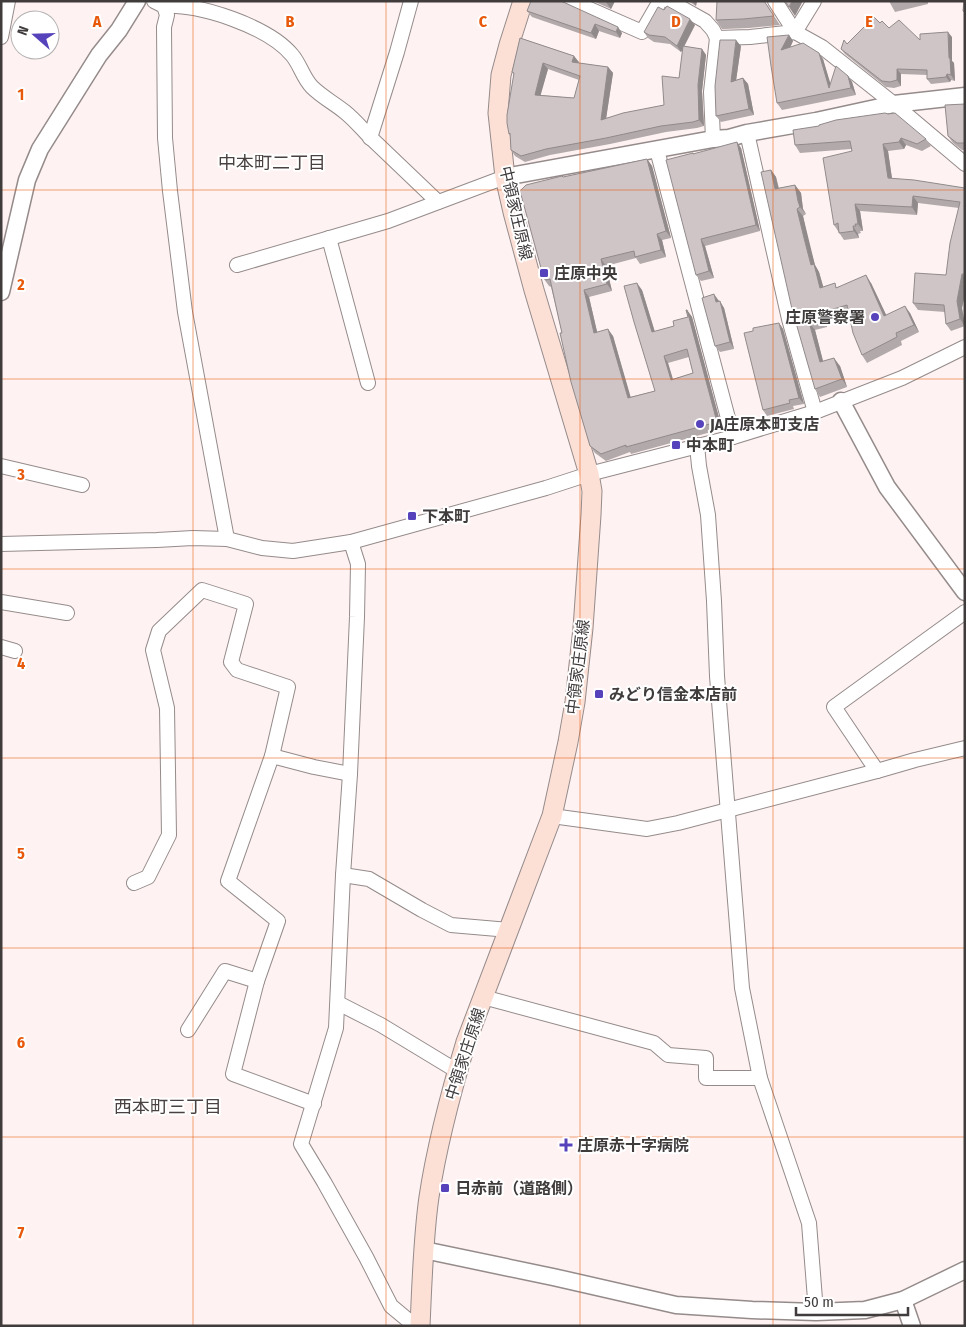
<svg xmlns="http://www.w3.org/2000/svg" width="966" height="1327" viewBox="0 0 966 1327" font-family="'Fira Sans Condensed','Noto Sans JP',sans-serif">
<rect width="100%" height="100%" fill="#fef3f2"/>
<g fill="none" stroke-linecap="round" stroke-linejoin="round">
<!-- minor casing -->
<g stroke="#958b8b" stroke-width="16">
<g id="minor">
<polyline points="154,1 164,6 167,15 164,27 165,138 170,191 185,312 227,539"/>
<polyline points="571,1 642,32 660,1"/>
<polyline points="669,1 705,21 713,30 717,38"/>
<polyline points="775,1 795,32 822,47 894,104 965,164"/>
<path d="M164,6C199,3 269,27 292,55C300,64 303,78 312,87C322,97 334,103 345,112C355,120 363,130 372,139C394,160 416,181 438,202"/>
<polyline points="1,37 8,1"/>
<polyline points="747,133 789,319 815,412"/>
<polyline points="370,138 397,52 411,1"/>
<polyline points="713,139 711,92 717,38 750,37 795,32 814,1"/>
<polyline points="657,150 733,437"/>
<polyline points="329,238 368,383"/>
<polyline points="237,265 388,221 505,177"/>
<polyline points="697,445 699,466 708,515 714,601 717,676 742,988 760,1078 809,1223 816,1312"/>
<polyline points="1,466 82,485"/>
<polyline points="351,542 358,564 357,617 350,774 343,875 336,1028 301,1144 324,1182 366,1257 391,1306 415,1326"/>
<polyline points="1,544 157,540 193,538 227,539 262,548 293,551 351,542 546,488 589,474 733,437 815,412 902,378 965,347"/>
<polyline points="1,602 67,613"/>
<polyline points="1,647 15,651"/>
<polyline points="877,771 834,707 965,612"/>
<polyline points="552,816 647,829 678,823 877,771 915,760 965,748"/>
<polyline points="343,875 369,879 422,910 451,925 509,930"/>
<polyline points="134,883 148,877 169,835 167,708 153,650 159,631 202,590 246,604 231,662 237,670 288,687 272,756"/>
<polyline points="483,997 654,1043 668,1055 706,1058 706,1078 760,1078"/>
<polyline points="338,1003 381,1025 457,1071"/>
<polyline points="188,1030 225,971 257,981"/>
<polyline points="314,1104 233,1074 257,981 278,921 228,881 272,756 314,767 350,774"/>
</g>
</g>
<!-- tertiary casing -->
<g stroke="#958b8b" stroke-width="19">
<g id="tertiary">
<polyline points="505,177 713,139 729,138 747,133 816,121 894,104 965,96"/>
<polyline points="1,292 27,180 40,149 99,55 119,30 137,1"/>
<polyline points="841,401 887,487 965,592"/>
<polyline points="424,1250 553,1277 676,1305 752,1310 816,1312 865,1310 903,1300 965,1270"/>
<polyline points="903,1300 912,1326"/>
</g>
</g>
<!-- secondary casing -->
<g stroke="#958b8b" stroke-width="21">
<path id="secondary" d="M420,1326C422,1283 423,1239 429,1197C437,1144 451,1092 466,1042L552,816L568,742L575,702L583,628L591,515L592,491L589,474L534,290L513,212L505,177L498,113L501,75L509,45L523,1"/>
</g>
<!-- minor -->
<use href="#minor" stroke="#fff" stroke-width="14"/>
<!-- tertiary -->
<use href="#tertiary" stroke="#fff" stroke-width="16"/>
<!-- secondary -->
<use href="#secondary" stroke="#fce0d6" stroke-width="19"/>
</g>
<!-- wall -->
<g fill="#b2a9ab" fill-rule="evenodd">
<polygon points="593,1 615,1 611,9"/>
<polygon points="688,1 697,1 696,6"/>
<polygon points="889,1 928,1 928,4 895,12"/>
<polygon points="563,3 622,33 620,38 599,31 596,39 532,17 527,11"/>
<polygon points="767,5 780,25 749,28 724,29 722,29 716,20"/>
<polygon points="880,23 889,28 920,40 952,37 952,61 954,63 955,81 951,80 950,82 931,84 927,79 927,75 901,74 901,86 894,88 886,87 845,54 841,49 847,44"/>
<path d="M695,25L684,47L702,49L706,55L702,91L704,126L697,128L666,132L610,144L550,155L525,162L515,156L511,150L510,136L509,134L514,74L512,72L520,38L574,56L578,63L608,67L613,73L606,118L664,105L679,78L683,50L681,52L670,44L654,42L648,38L644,32ZM548,69L579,80L574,98L540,95Z"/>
<polygon points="789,35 793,41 790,47 823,59 830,84 848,76 852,82 856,95 782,110 777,103"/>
<polygon points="741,46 736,80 743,78 748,84 754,115 721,122 716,116"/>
<polygon points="965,104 965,150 962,150 953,143 948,136"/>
<polygon points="793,130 926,139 931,146 922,151 906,145 904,149 888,151 892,179 965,188 965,294 962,308 965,326 951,331 946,324 945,312 918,310 913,303 946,275 959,208 918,203 917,215 860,211 863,231 860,231 861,233 858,234 859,238 844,240 834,225 852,151 851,149 800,153 795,145"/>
<polygon points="741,148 760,231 705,246 714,278 701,281 696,275 694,154"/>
<path d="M647,159L652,166L671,238L662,240L666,257L640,264L636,258L606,266L612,291L589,297L597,332L613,336L630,397L655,391L642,290L655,332L674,326L688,317L687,310L692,317L722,429L631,454L630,452L606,461L595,453L590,446L562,333L559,320L551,287L549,286L544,279L563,177ZM689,357L693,373L673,379L668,363Z"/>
<polygon points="771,170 776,177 779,188 795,185 801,193 803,209 806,214 803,216 809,245 815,265 819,272 823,287 838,287 871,283 886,315 910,313 919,332 901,341 902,345 867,363 862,355 849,314 826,320 827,327 815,330 823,361 840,366 847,387 820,397 815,389"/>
<polygon points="719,302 724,308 734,349 720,352 715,346"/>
<polygon points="779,323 783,329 804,404 793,406 794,409 767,416 763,410"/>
</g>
<!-- shaded-wall -->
<g fill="#918a8b">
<polygon points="605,1 615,1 611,9"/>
<polygon points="692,1 697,1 696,6"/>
<polygon points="792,1 803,1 795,16 789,7"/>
<polygon points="690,19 695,25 681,52 677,46"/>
<polygon points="595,24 599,31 596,39 591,33"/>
<polygon points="618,27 622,33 620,38 616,32"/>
<polygon points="948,32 952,37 952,61 954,63 955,81 951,75 949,58"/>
<polygon points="789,35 793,41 786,57 781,50"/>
<polygon points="736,40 741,46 735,88 731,82"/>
<polygon points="702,49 706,55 702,91 704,126 699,120 698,85"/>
<polygon points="819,53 823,59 833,92 829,88"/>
<polygon points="574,56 579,62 577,68 572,62"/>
<polygon points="543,63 548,69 539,101 535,95"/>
<polygon points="608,67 613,73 605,126 601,120"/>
<polygon points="897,69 901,74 901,86 897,80"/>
<polygon points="947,74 951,80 950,82 946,77"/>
<polygon points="848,76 852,82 856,95 851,88"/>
<polygon points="743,78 748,84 754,115 749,109"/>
<polygon points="901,138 906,145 904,149 899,142"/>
<polygon points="737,142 741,148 760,231 756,225"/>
<polygon points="883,144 888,151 893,185 888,178"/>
<polygon points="647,159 652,166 671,238 666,231"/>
<polygon points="771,170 776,177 780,196 775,189"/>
<polygon points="795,185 801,193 803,209 806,214 800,207 798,201"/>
<polygon points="913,196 918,203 917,215 912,207"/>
<polygon points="855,204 860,211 863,231 858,224"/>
<polygon points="797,209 803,216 815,265 819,272 826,296 820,288 811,265"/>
<polygon points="853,226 858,234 859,238 854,231"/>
<polygon points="657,234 662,240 666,257 661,250"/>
<polygon points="701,239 705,246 714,278 709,271"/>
<polygon points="601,259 606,266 612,291 607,284"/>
<polygon points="962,274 965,278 965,294 962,308 965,326 960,319 957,301"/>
<polygon points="866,275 871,283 890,323 884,316"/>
<polygon points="637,283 642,290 657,339 652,332"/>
<polygon points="584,290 589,297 599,340 594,333"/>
<polygon points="714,294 719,301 721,309 716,302"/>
<polygon points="720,301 724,308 734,349 730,342"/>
<polygon points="905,306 910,313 919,332 914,325"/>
<polygon points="687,310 692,317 722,429 717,422"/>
<polygon points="820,313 826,320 827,327 822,320"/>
<polygon points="809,322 815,330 825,369 820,362"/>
<polygon points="779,323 783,329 804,404 799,398"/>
<polygon points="608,329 613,336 633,405 628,398"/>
<polygon points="664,356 668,363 675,387 671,380"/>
<polygon points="834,358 840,366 847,387 842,379"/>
</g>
<!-- building -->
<g fill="#cfc5c7" stroke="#918a8b" fill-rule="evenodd">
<polygon points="531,1 561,1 618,27 616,32 595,24 591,33 527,11"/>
<polygon points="717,1 764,1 774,16 743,19 716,20"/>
<polygon points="785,1 792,1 789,7"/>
<polygon points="964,1 965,1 965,12 963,11"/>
<polygon points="667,6 690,19 677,46 665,37 649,35 644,32 658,7 664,10"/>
<polygon points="874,17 880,23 882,21 889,28 899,20 920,40 920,34 948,32 949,58 950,58 951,75 947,74 946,77 927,79 927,70 897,69 897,80 890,82 882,81 841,49 844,40 847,44"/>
<polygon points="789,35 781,50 803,43 819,53 829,88 836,66 848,76 851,88 777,103 771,66 767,37"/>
<path d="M520,38L574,56L572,62L608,67L601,120L623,113L664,105L662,76L679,78L683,46L702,49L698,85L699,120L693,122L661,126L606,138L546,149L521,156L511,150L510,133L509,134L507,123V115L514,73L512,72ZM543,63L580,76L574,98L535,95Z"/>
<polygon points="720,40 736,40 731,82 743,78 749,109 716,116 715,86"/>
<polygon points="965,104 965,143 957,143 948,136 945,105"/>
<polygon points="885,113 888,114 895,113 926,139 917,144 901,138 899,142 883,144 888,178 914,180 965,188 965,274 962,274 957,301 960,319 946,324 944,305 913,303 915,273 946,275 950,243 960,202 913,196 912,207 855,204 858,224 855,224 856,226 853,226 854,231 839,233 838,223 834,225 823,158 852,151 850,141 795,145 793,130 819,126 819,125 836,120"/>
<polygon points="737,142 756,225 701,239 709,271 696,275 666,160 693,153 693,154"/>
<path d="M647,159L666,231L657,234L661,250L635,257L634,251L601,259L607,284L584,290L594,333L608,329L628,398L655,391L634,322L624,286L637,283L652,332L674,326L673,321L688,317L686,310H687L717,422L626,447V445L601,454L590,446L571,382L560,333H562L559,320L550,279L546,280V278L544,279L520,191L526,185L562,176L563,177ZM687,349L693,373L671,380L664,356Z"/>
<polygon points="771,170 775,189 795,185 798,201 800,207 797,209 804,238 811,265 814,264 820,288 835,283 836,288 866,275 884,316 905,306 914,325 896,333 897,337 862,355 853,333 847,305 820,313 822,320 809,322 820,362 834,358 842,379 815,389 792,309 761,172"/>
<polygon points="714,294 716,302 720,301 730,342 715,346 702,298"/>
<polygon points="779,323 799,398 789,400 790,403 763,410 744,333 753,331 753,328"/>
</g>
<!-- grid -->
<path fill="none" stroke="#e8590c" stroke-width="1" stroke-opacity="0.55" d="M193,1V1326M386,1V1326M580,1V1326M773,1V1326M1,190H965M1,379H965M1,569H965M1,758H965M1,948H965M1,1137H965"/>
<!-- markers -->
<g fill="#5643bb" stroke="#fff" stroke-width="2">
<rect x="539" y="268" width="10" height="10" rx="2.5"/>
<circle cx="875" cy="317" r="5"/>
<circle cx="700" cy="424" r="5"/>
<rect x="671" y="440" width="10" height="10" rx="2.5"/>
<rect x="407" y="511" width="10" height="10" rx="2.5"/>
<rect x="594" y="689" width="10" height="10" rx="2.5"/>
<path d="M563.5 1137.5h5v5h5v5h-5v5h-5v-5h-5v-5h5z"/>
<rect x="440" y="1183" width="10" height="10" rx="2.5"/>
</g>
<g text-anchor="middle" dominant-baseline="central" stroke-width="4" stroke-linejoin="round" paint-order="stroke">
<!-- street labels -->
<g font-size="16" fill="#403c3c" stroke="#fff">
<text transform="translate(516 213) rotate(77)">中領家庄原線</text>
<text transform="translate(578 667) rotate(-83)">中領家庄原線</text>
<text transform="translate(465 1054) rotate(-72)">中領家庄原線</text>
</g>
<!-- poi labels -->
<g font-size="16" font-weight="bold" fill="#403c3c" stroke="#fff" text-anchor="start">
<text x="554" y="273">庄原中央</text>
<text x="865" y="317" text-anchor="end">庄原警察署</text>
<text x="710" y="424">JA庄原本町支店</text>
<text x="686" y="445">中本町</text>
<text x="422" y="516">下本町</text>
<text x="609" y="694">みどり信金本店前</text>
<text x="577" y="1145">庄原赤十字病院</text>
<text x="455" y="1188">日赤前（道路側）</text>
</g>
<!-- neighbourhood labels -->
<g font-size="18" fill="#4a4241" stroke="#fff">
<text x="272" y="163">中本町二丁目</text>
<text x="168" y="1107">西本町三丁目</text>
</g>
</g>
<g font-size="16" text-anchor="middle" font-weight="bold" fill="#e8590c" stroke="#fff" stroke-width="4" stroke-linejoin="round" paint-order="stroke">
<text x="97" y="27">A</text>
<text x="290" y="27">B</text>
<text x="483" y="27">C</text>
<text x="676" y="27">D</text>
<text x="869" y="27">E</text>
<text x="21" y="100">1</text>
<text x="21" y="290">2</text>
<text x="21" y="480">3</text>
<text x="21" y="669">4</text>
<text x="21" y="859">5</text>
<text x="21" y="1048">6</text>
<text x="21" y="1238">7</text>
</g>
<!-- border -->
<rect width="966" height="1327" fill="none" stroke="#403c3c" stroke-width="5"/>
<!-- north arrow -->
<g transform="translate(35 35) rotate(290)"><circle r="24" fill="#ffffff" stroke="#b3b1b1"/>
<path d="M0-4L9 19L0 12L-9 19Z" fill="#5643bb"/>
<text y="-8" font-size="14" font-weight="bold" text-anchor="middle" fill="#403c3c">N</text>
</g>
<!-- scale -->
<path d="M796 1307v8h112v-8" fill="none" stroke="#403c3c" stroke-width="2.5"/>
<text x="804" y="1307" font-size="15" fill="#403c3c" stroke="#ffffff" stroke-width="4" paint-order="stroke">50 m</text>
</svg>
